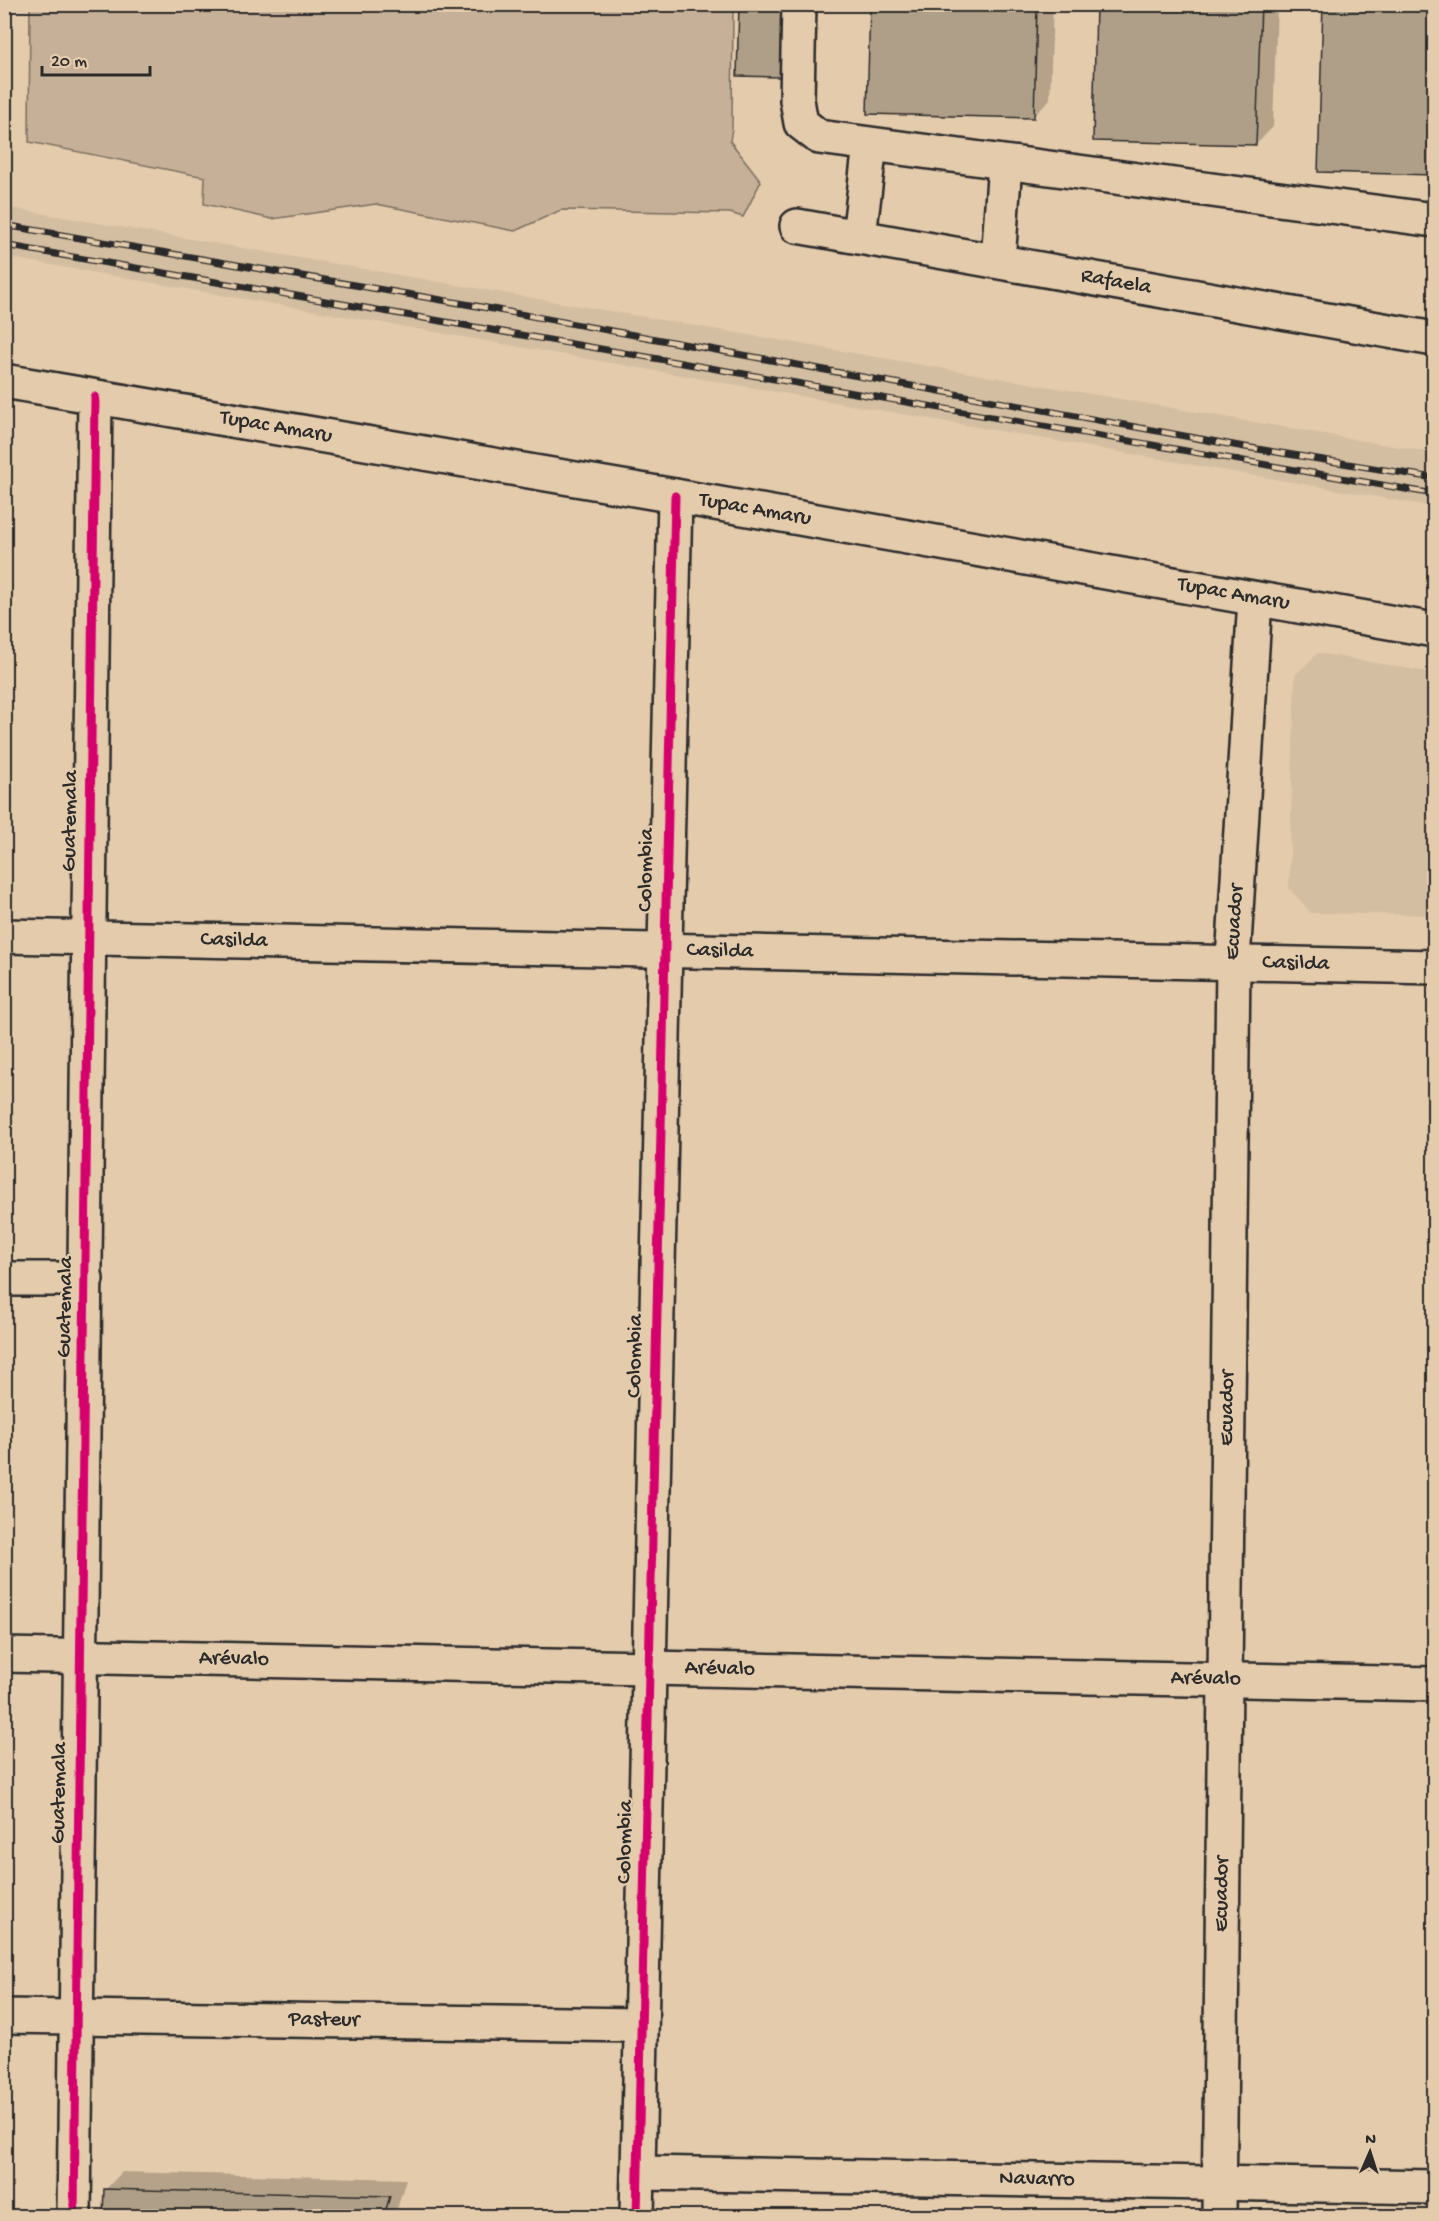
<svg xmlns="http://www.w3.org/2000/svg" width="1439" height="2221" viewBox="0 0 1439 2221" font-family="'Gochi Hand',sans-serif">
<rect width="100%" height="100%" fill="#e4cbac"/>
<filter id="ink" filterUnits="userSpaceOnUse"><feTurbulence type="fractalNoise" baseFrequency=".0167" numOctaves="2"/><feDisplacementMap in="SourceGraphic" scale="12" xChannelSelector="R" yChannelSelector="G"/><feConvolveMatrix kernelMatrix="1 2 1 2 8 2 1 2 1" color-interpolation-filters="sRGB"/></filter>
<g filter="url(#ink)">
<!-- built -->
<g fill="#d4bea1">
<polygon points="5,207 1434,453 1434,507 5,257"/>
<polygon points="1318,653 1434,673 1434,915 1311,913 1289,888 1295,675"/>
</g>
<!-- green -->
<polygon fill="#c6b097" stroke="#786e61" stroke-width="1.5" points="30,5 733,5 732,128 730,141 761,181 743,217 730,213 561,210 515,231 376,204 272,219 204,204 205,177 29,142"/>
<!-- shadow -->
<g fill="#0003">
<polygon points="741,4 794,4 793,63 780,76"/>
<polygon points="872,4 1053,4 1050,99 1033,117"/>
<polygon points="1098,4 1277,4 1273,127 1256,144"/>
<polygon points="1324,4 1434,4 1434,174 1320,171"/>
<polygon points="122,2172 406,2179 395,2216 105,2216 105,2190"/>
</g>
<!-- building -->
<g fill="#b09f88" stroke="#2b2b2b" stroke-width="1.5">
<polygon points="739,4 782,4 780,77 737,76"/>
<polygon points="870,4 1037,4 1034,118 867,114"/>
<polygon points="1096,4 1261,4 1256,145 1093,141"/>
<polygon points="1323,4 1434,4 1434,175 1318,172"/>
<polygon points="104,2189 390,2196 384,2216 103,2216"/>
</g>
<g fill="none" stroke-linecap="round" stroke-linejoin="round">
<!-- minor casing -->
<g stroke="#2b2b2b" stroke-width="38">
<g id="minor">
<polyline points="799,4 797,100 801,123 819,137 1434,220"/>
<path id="s1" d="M797,226L1434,339"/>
<polyline points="859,236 870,145"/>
<polyline points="998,261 1005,163"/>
<path id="s2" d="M4,381L675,496L1434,630"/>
<path id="s3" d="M4,936L1434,967"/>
<polyline points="4,1279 86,1279"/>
<path id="s4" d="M4,1655L1434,1684"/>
<path id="s5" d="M4,2016L641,2025"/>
<path id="s6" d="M638,2173L1434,2187"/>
<polyline points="74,2216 95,397"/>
<polyline points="637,2216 675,496"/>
<path id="s7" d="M1219,2216L1233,961L1255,599"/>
</g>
</g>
<!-- minor -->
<use href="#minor" stroke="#e4cbac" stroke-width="33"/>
<!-- rail casing -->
<g stroke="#2b2b2b" stroke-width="7">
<g id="rail">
<polyline points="4,225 471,305 1239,446 1434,478"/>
<polyline points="4,245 1434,494"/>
</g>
</g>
<!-- rail -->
<use href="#rail" stroke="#e4cbac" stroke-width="4.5" stroke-dasharray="14" stroke-linecap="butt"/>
<!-- cycleway casing -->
<g stroke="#e4cbac" stroke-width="13">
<g id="cycleway">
<polyline points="74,2216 95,397"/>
<polyline points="637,2216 675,496"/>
</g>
</g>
<!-- cycleway -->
<use href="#cycleway" stroke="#d6006c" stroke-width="9"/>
</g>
</g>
<g text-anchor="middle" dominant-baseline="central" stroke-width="4.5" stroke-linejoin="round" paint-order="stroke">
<!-- street labels -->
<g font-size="22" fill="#2b2b2b" stroke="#e4cbac">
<text stroke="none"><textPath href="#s1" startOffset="324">Rafaela</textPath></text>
<text stroke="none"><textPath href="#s2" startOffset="276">Tupac Amaru</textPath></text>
<text stroke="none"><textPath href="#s2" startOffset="762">Tupac Amaru</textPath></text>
<text stroke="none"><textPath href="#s2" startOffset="1248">Tupac Amaru</textPath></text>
<text transform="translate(71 821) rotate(-89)">Guatemala</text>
<text transform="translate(647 870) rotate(-89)">Colombia</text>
<text stroke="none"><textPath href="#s7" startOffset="1294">Ecuador</textPath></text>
<text stroke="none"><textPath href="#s3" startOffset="230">Casilda</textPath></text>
<text stroke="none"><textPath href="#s3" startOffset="716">Casilda</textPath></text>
<text stroke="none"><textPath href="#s3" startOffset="1292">Casilda</textPath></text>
<text transform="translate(66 1307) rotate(-89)">Guatemala</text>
<text transform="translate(636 1356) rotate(-89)">Colombia</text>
<text stroke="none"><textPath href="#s7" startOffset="808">Ecuador</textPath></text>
<text stroke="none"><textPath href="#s4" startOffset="230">Arévalo</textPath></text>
<text stroke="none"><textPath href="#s4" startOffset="716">Arévalo</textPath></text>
<text stroke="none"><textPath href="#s4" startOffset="1202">Arévalo</textPath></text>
<text transform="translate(60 1793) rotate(-89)">Guatemala</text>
<text transform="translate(626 1842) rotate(-89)">Colombia</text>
<text stroke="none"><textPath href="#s7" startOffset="322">Ecuador</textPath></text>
<text stroke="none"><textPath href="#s5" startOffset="320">Pasteur</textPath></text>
<text stroke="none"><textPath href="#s6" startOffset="399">Navarro</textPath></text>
</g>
</g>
<!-- margin -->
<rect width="1439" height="2221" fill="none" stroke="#e4cbac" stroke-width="24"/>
<rect x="12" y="12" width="1415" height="2197" fill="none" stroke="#2b2b2b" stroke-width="2" filter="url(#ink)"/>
<!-- north arrow -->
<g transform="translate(1370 2152) rotate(3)" stroke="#e4cbac" stroke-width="4.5" paint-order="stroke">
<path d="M0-4.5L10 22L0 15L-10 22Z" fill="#2b2b2b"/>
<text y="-9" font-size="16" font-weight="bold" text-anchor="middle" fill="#2b2b2b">N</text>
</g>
<!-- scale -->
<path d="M42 66v9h108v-9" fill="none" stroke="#2b2b2b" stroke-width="3"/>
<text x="51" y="66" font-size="18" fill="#2b2b2b" stroke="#e4cbac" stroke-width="4.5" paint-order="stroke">20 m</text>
</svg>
